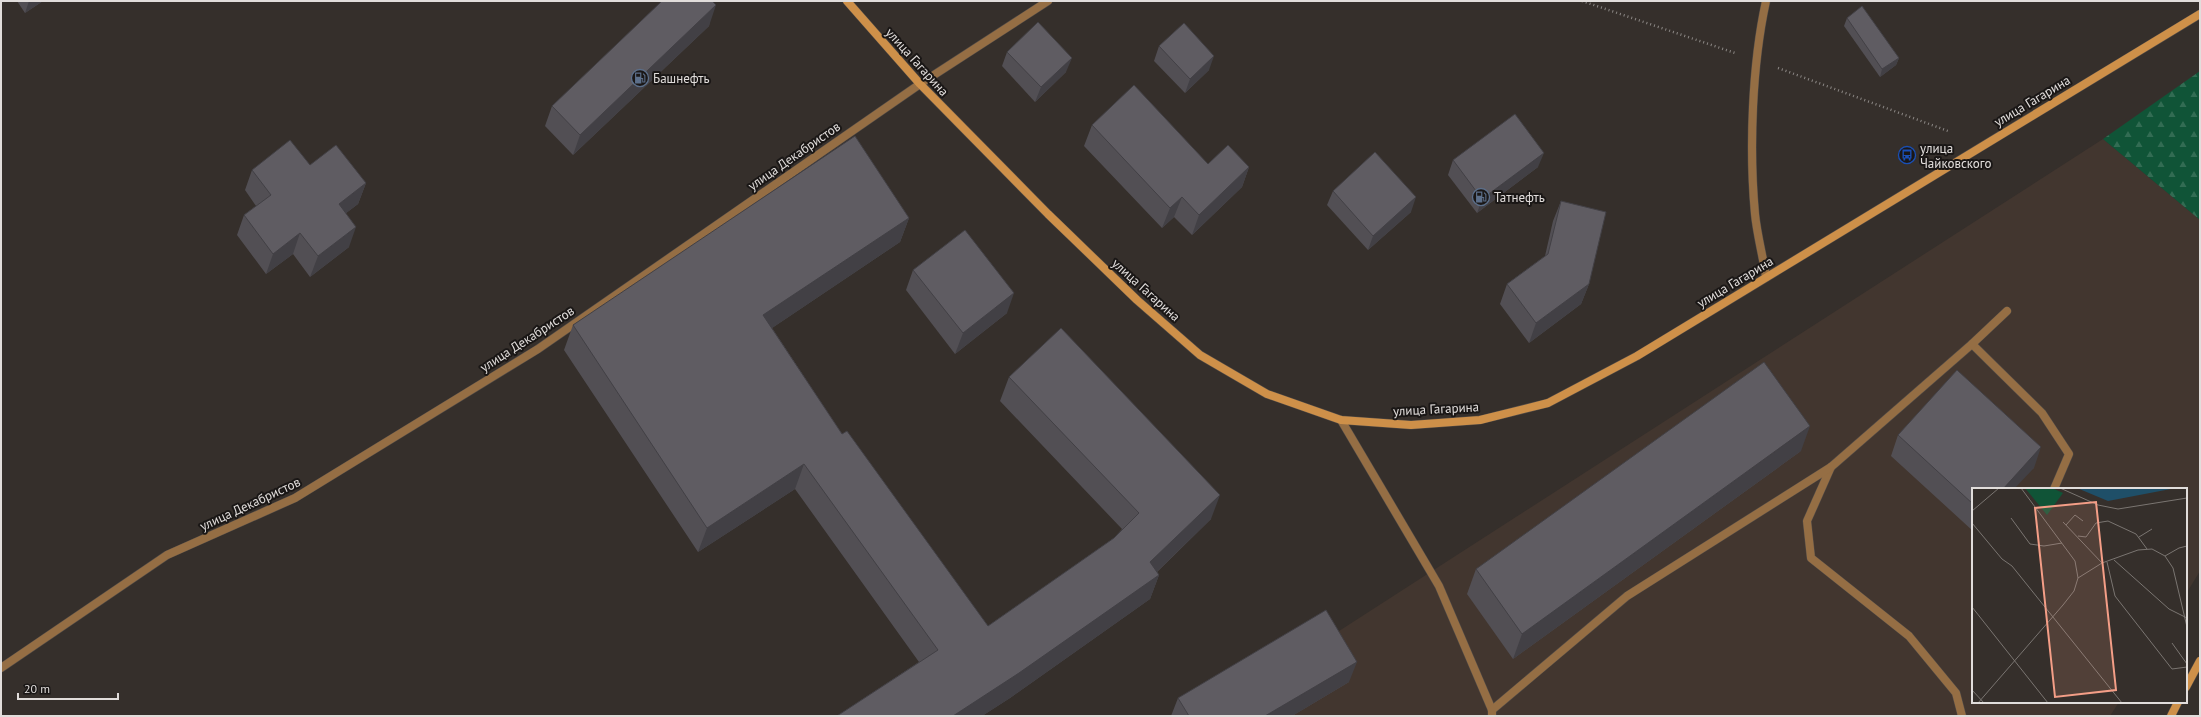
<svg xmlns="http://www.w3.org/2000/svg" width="2201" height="717" viewBox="0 0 2201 717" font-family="'PT Sans',sans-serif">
<defs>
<pattern id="forest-firs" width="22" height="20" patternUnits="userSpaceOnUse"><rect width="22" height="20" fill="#105437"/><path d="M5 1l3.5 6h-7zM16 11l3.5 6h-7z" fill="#326c53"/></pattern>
</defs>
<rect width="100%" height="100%" fill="#352f2b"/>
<!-- built -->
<polygon fill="#42362f" points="2103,139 2200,220 2200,571 2186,594 2186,489 1973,489 1973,702 2119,702 2110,716 1207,716"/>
<!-- forest -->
<polygon fill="url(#forest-firs)" points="2200,71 2200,220 2103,139"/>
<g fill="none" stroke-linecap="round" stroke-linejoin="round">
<!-- lane casing -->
<g stroke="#514b47" stroke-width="9">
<g id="lane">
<path d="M1766,1C1752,65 1749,149 1755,214C1757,235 1763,256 1766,277"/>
<polyline points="1972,344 2042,413 2069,454 2054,489"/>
<polyline points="1341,420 1439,586 1492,710 1492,716"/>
<polyline points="1831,467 1807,521 1811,558 1909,636 1956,693 1962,716"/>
<polyline points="1492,710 1627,596 1831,467 1972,344 2007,311"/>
</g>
</g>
<!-- street casing -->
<g stroke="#514b47" stroke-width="9">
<polyline id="street" points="1,668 167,555 295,498 538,349 920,84 1048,1"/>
</g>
<!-- secondary casing -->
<g stroke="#514b47" stroke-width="9">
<g id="secondary">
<polyline points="847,1 920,84 1048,214 1137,300 1200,355 1267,394 1341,420 1411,425 1480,420 1548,403 1637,356 2200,14"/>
<polyline points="2186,687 2200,661"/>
<polyline points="2171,716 2178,702"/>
</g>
</g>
<!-- path -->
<g stroke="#8c8885" stroke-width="2.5" stroke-dasharray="1 3" stroke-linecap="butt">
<polyline points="1582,1 1735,53"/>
<polyline points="1778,68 1948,131"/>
</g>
<!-- lane -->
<use href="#lane" stroke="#956e44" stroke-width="8"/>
<!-- street -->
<use href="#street" stroke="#956e44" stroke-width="8"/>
<!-- secondary -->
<use href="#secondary" stroke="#ce9049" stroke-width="8"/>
</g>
<!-- wall -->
<g fill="#524f54">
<polygon points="17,1 43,1 25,13"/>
<polygon points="713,3 709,26 573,155 545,126 552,106"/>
<polygon points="1847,18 1899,58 1896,65 1880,77 1844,26"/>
<polygon points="1159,46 1209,70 1185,93 1154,61"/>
<polygon points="1007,52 1066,72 1035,102 1002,66"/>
<polygon points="1092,125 1208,164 1249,167 1242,187 1192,235 1174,217 1162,228 1084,146"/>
<polygon points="1453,160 1538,167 1477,213 1448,175"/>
<polygon points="310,165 366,183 358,204 346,213 349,247 310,277 293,254 266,274 237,235 244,215 256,206 245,190 252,170"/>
<polygon points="1333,191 1411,212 1368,250 1327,205"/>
<polygon points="1561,201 1589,284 1581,304 1529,343 1500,304 1507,284 1545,256 1553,221"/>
<polygon points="909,218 900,242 772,328 842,434 988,626 1114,538 1122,529 1000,401 1009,377 1211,519 1157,572 1159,575 1150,599 1010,698 982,716 837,716 919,662 795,489 698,552 564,350 573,325"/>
<polygon points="913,270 1007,313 955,354 906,290"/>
<polygon points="1898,435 2034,468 1973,489 1973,531 1891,456"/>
<polygon points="1801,451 1513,659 1467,594 1476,569"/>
<polygon points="1349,682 1292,716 1171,716 1178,698"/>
</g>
<!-- shaded-wall -->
<g fill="#424045">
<polygon points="29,1 43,1 25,13"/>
<polygon points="716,5 709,26 573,155 580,135"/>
<polygon points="1214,56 1209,70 1185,93 1190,79"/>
<polygon points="1072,58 1066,72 1035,102 1041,87"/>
<polygon points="1899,58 1896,65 1880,77 1882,69"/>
<polygon points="1544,153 1538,167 1477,213 1482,199"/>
<polygon points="1249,167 1242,187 1192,235 1199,215"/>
<polygon points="366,183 358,204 332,224 339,204"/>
<polygon points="1182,197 1174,217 1162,228 1170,208"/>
<polygon points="1416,197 1411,212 1368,250 1373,236"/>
<polygon points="909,218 900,242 754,340 763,315"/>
<polygon points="356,227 349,247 310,277 318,256"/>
<polygon points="300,233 293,254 266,274 273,254"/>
<polygon points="1589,284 1581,304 1529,343 1536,323"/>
<polygon points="1014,293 1007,313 955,354 963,333"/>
<polygon points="1810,426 1801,451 1513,659 1522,634"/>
<polygon points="2041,447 2034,468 2014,489 2003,489"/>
<polygon points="804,464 795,489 698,552 707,528"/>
<polygon points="1220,495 1211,519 1141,587 1150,562"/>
<polygon points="1159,575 1150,599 1010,698 982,716 953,716"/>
<polygon points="1357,662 1349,682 1292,716 1265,716"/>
</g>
<!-- building -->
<g fill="#5f5c62" stroke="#424045">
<polygon points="662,1 712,1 716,5 580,135 552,106"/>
<polygon points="1862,6 1899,58 1882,69 1847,18"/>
<polygon points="1038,22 1072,58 1041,87 1007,52"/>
<polygon points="1184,23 1214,56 1190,79 1159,46"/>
<polygon points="1134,85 1208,164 1228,145 1249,167 1199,215 1182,197 1170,208 1092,125"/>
<polygon points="1515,114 1544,153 1482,199 1453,160"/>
<polygon points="855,136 909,218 763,315 842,434 847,431 988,626 1114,538 1139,513 1009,377 1061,328 1220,495 1150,562 1159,575 1019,673 953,716 837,716 938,650 804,464 707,528 573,325"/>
<polygon points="290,140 310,165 336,145 366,183 339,204 356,227 318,256 300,233 273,254 244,215 271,195 252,170"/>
<polygon points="1375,152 1416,197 1373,236 1333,191"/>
<polygon points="1561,201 1606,212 1589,284 1536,323 1507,284 1548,254"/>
<polygon points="965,230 1014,293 963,333 913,270"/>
<polygon points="1764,362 1810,426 1522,634 1476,569"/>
<polygon points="1957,370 2041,447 2003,489 1973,489 1973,504 1898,435"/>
<polygon points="1326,610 1357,662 1265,716 1189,716 1178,698"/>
</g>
<!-- icons -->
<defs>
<g id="fuel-ring" transform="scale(0.9)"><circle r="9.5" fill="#1a1716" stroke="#5c6f8a" stroke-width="1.5"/><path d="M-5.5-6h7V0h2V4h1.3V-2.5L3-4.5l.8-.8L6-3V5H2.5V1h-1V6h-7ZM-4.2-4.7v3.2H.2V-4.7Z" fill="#5c6f8a"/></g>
<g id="bus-ring" transform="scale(0.9)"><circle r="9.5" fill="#1a1716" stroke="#1a4fb4" stroke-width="1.5"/><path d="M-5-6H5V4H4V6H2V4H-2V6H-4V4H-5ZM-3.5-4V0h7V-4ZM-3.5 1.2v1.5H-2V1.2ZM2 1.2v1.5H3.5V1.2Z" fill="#1a4fb4"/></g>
</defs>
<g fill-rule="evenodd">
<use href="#fuel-ring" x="640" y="78"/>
<use href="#bus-ring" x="1907" y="155"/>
<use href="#fuel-ring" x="1481" y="197"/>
</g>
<g text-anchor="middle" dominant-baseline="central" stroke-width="4" stroke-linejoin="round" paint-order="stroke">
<!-- street labels -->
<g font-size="13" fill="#e1dddb" stroke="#1a1716">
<text transform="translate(917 62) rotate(48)">улица Гагарина</text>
<text transform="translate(2032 101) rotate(-31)">улица Гагарина</text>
<text transform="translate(794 156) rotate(-35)">улица Декабристов</text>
<text transform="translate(1735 282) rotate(-31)">улица Гагарина</text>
<text transform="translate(1146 290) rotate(42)">улица Гагарина</text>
<text transform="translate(527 339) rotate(-33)">улица Декабристов</text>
<text transform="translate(1436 409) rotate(-3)">улица Гагарина</text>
<text transform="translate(250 504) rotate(-25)">улица Декабристов</text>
</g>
<!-- poi labels -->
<g font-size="13" fill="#e1dddb" stroke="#1a1716" text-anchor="start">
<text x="653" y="78">Башнефть</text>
<text x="1920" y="148">улица<tspan x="1920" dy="15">Чайковского</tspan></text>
<text x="1494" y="197">Татнефть</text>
</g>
</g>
<!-- overview -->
<g transform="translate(1972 488)">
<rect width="215" height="215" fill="#352f2b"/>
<path d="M53,0H80L91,5L75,27Z" fill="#105437"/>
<path d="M105,0H204L136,13Z" fill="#1f4f68"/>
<path fill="none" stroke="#7a7571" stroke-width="1" d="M88,0L126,17L146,21L215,10M0,23L27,0M39,30L58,56L72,58L90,55M91,34L130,75M0,35L30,71L40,78L150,215M94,37L103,27L111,33M106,48L114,49L124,35L136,33L164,46L175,61M167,49L180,41M193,68L207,60L215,58M142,72L197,121L215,130M135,74L143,108L200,181L215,179M106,90L130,75L166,62L180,61L193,68L201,80L215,139M0,119L76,215M200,155L215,176M0,202L12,215M6,215L91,117L102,103L106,90L103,73L49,0"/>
<path fill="#f49e87" fill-opacity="0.15" stroke="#f49e87" stroke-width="2" d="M124,14L144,202L83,209L63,20Z"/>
<rect width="215" height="215" fill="none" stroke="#e1dddb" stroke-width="2"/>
</g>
<!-- border -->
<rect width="2201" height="717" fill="none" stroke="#e1dddb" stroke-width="4"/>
<!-- scale -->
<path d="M18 693v6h100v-6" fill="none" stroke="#e1dddb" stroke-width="2"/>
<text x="24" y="693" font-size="12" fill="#e1dddb" stroke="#1a1716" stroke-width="3" paint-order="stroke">20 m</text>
</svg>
